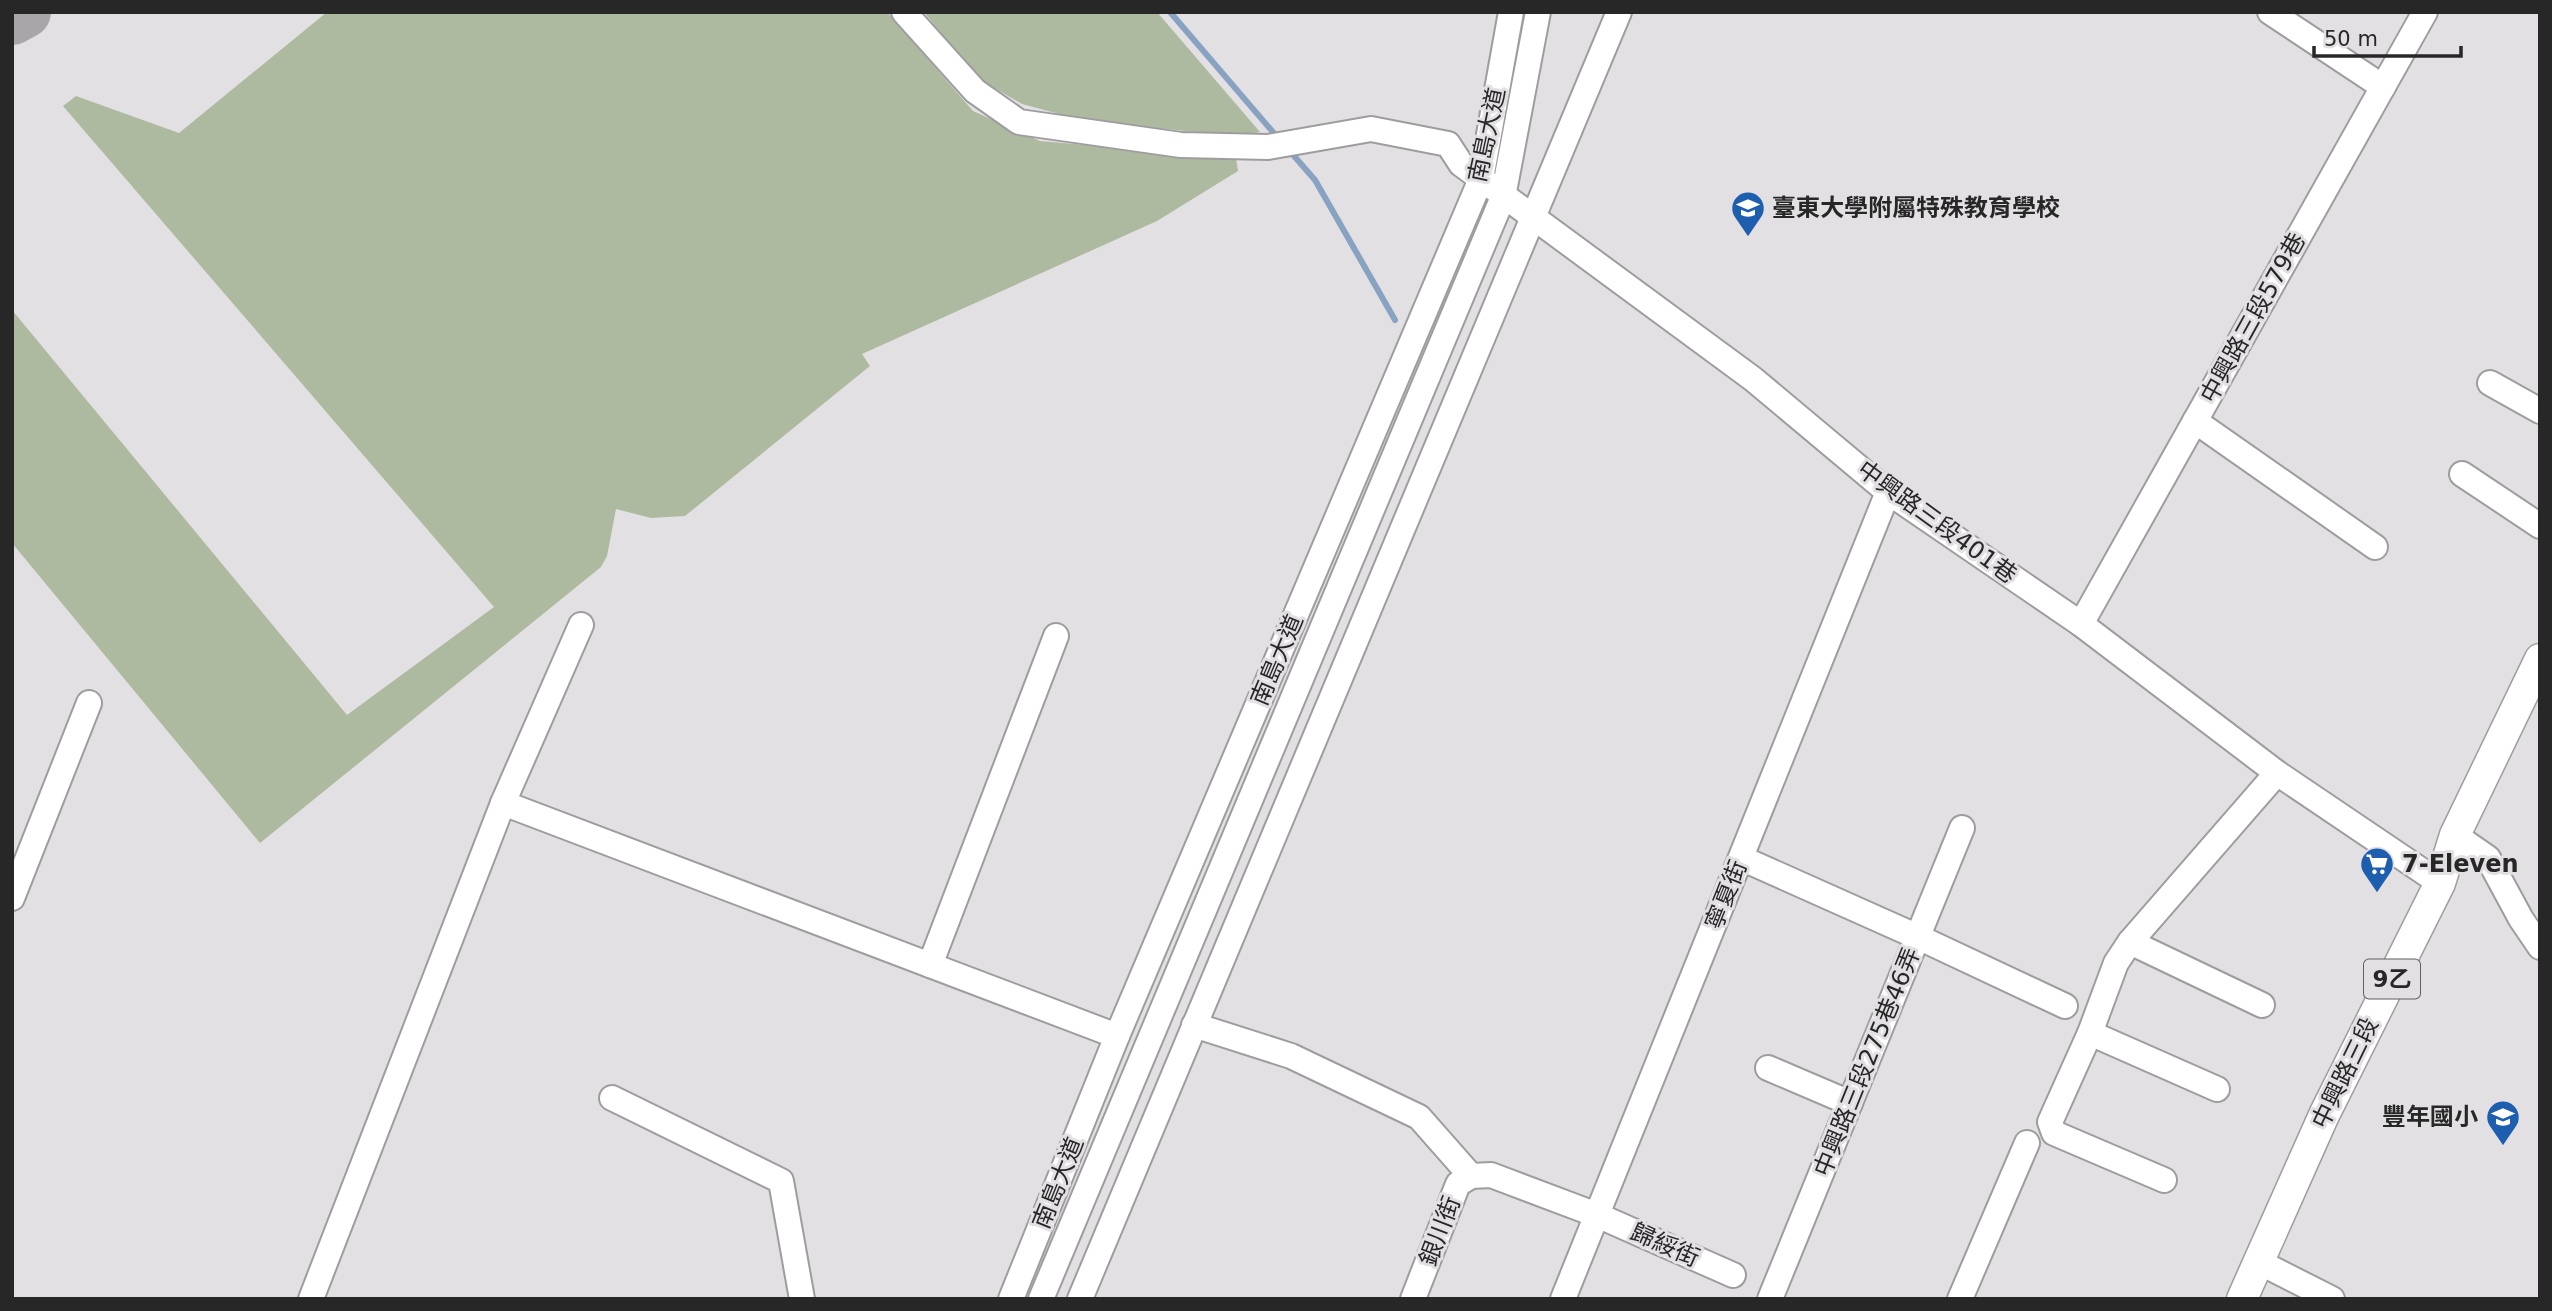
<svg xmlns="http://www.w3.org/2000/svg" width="2552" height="1311" viewBox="0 0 2552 1311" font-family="'DejaVu Sans','Noto Sans TC',sans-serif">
<rect width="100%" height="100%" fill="#e3e0e3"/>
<!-- green -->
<g fill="#adba9f">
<polygon points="327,12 887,12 973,111 1040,141 1236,158 1238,171 1157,221 862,354 870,366 685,516 651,518 616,509 607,556 601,567 260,843 12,543 12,310 347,715 494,607 63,106 76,96 179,133"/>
<polygon points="924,12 1157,12 1260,132 1238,136 1085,121 1022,104 977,78"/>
</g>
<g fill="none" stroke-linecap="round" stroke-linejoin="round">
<!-- stream -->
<g stroke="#88a3c1" stroke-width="6">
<polyline points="1170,12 1278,138"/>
<polyline points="1288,149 1315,180 1395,320"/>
</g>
<!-- taxiway -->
<polyline stroke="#a8a6a8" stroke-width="52" points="12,19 25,12"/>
<!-- minor casing -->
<g stroke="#9f9c9f" stroke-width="28">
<g id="minor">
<polyline points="904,12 975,91 1019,122 1181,145 1268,147 1371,129 1448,144 1461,164 1753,379 1888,492 2081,624 2277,773 2440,883"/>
<polyline points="2270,12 2383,87"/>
<polyline points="2490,383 2540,411"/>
<polyline points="2195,421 2375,547"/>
<polyline points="2462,474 2540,526"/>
<polyline points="2081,624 2425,12"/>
<polyline points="503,803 1117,1036"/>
<polyline points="2455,835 2488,858 2521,919 2540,947"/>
<polyline points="1741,858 1918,937 2065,1006"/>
<polyline points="12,898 89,703"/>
<polyline points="2130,942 2262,1005"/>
<polyline points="930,965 1056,636"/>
<polyline points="1194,1025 1291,1056 1419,1117 1471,1176"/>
<polyline points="2090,1033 2217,1089"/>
<polyline points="1768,1068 1850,1103"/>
<polyline points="612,1098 781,1181 802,1299"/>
<polyline points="2164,1180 2054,1133 2050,1122 2090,1033 2116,963 2130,942 2277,773"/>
<polyline points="2259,1262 2332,1299"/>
<polyline points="311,1299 503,803 581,625"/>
<polyline points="1011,1299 1117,1036 1481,179 1511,12"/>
<polyline points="1041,1299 1503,197 1538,12"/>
<polyline points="1080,1299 1619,12"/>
<polyline points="1413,1299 1458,1184 1471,1176 1491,1175 1597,1215 1733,1275"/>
<polyline points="1563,1299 1888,492"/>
<polyline points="1770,1299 1962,828"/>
<polyline points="1960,1299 2027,1143"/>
</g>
</g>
<!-- major casing -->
<g stroke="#9f9c9f" stroke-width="33">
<polyline id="major" points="2242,1299 2324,1115 2440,883 2455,835 2540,659"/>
</g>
<!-- minor -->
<use href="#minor" stroke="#fff" stroke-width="24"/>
<!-- major -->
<use href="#major" stroke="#fff" stroke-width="30"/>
</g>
<!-- icons -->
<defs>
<g id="school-pin" transform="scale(1.75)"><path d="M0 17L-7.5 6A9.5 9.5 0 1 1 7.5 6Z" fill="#1e5eaf" stroke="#e3e0e3"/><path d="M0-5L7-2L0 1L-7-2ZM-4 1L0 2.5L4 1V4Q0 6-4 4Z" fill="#fff"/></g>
<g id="supermarket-pin" transform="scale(1.75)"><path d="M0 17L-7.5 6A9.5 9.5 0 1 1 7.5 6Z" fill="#1e5eaf" stroke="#e3e0e3"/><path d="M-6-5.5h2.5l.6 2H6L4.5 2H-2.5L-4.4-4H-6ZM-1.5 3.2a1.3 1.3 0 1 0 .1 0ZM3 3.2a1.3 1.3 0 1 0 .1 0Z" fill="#fff"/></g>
</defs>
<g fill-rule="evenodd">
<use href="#school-pin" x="1748" y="208"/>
<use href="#supermarket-pin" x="2377" y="864"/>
<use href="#school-pin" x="2503" y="1117"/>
</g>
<g text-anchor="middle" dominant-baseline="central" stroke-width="6" stroke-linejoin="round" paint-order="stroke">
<!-- shield labels -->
<rect fill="#e3e0e3" stroke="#605e60" stroke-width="2" x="2364" y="959.5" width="56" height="39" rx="5"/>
<g font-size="23" font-weight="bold" fill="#282728">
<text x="2392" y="979">9乙</text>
</g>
<!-- street labels -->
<g font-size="24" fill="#282728" stroke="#e3e0e3">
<text transform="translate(1487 135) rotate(-78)">南島大道</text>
<text transform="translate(2253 318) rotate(-61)">中興路三段579巷</text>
<text transform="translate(1937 522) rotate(36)">中興路三段401巷</text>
<text transform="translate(1277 660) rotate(-67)">南島大道</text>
<text transform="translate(1726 895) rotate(-68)">寧夏街</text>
<text transform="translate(1867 1062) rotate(-68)">中興路三段275巷46弄</text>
<text transform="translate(2345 1073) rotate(-64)">中興路三段</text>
<text transform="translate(1058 1183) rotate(-68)">南島大道</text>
<text transform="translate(1440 1231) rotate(-69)">銀川街</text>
<text transform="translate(1665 1245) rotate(24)">歸綏街</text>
</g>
<!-- poi labels -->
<g font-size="24" font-weight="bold" fill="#282728" stroke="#e3e0e3" text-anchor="start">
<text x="1772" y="208">臺東大學附屬特殊教育學校</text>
<text x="2402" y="864">7-Eleven</text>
<text x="2478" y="1117" text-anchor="end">豐年國小</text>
</g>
</g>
<!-- border -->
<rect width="2552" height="1311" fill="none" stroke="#282728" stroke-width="28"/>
<!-- scale -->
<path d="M2314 46v10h147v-10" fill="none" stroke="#282728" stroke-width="3.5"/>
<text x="2324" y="46" font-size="21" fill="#282728" stroke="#e3e0e3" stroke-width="5" paint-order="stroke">50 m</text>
</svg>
